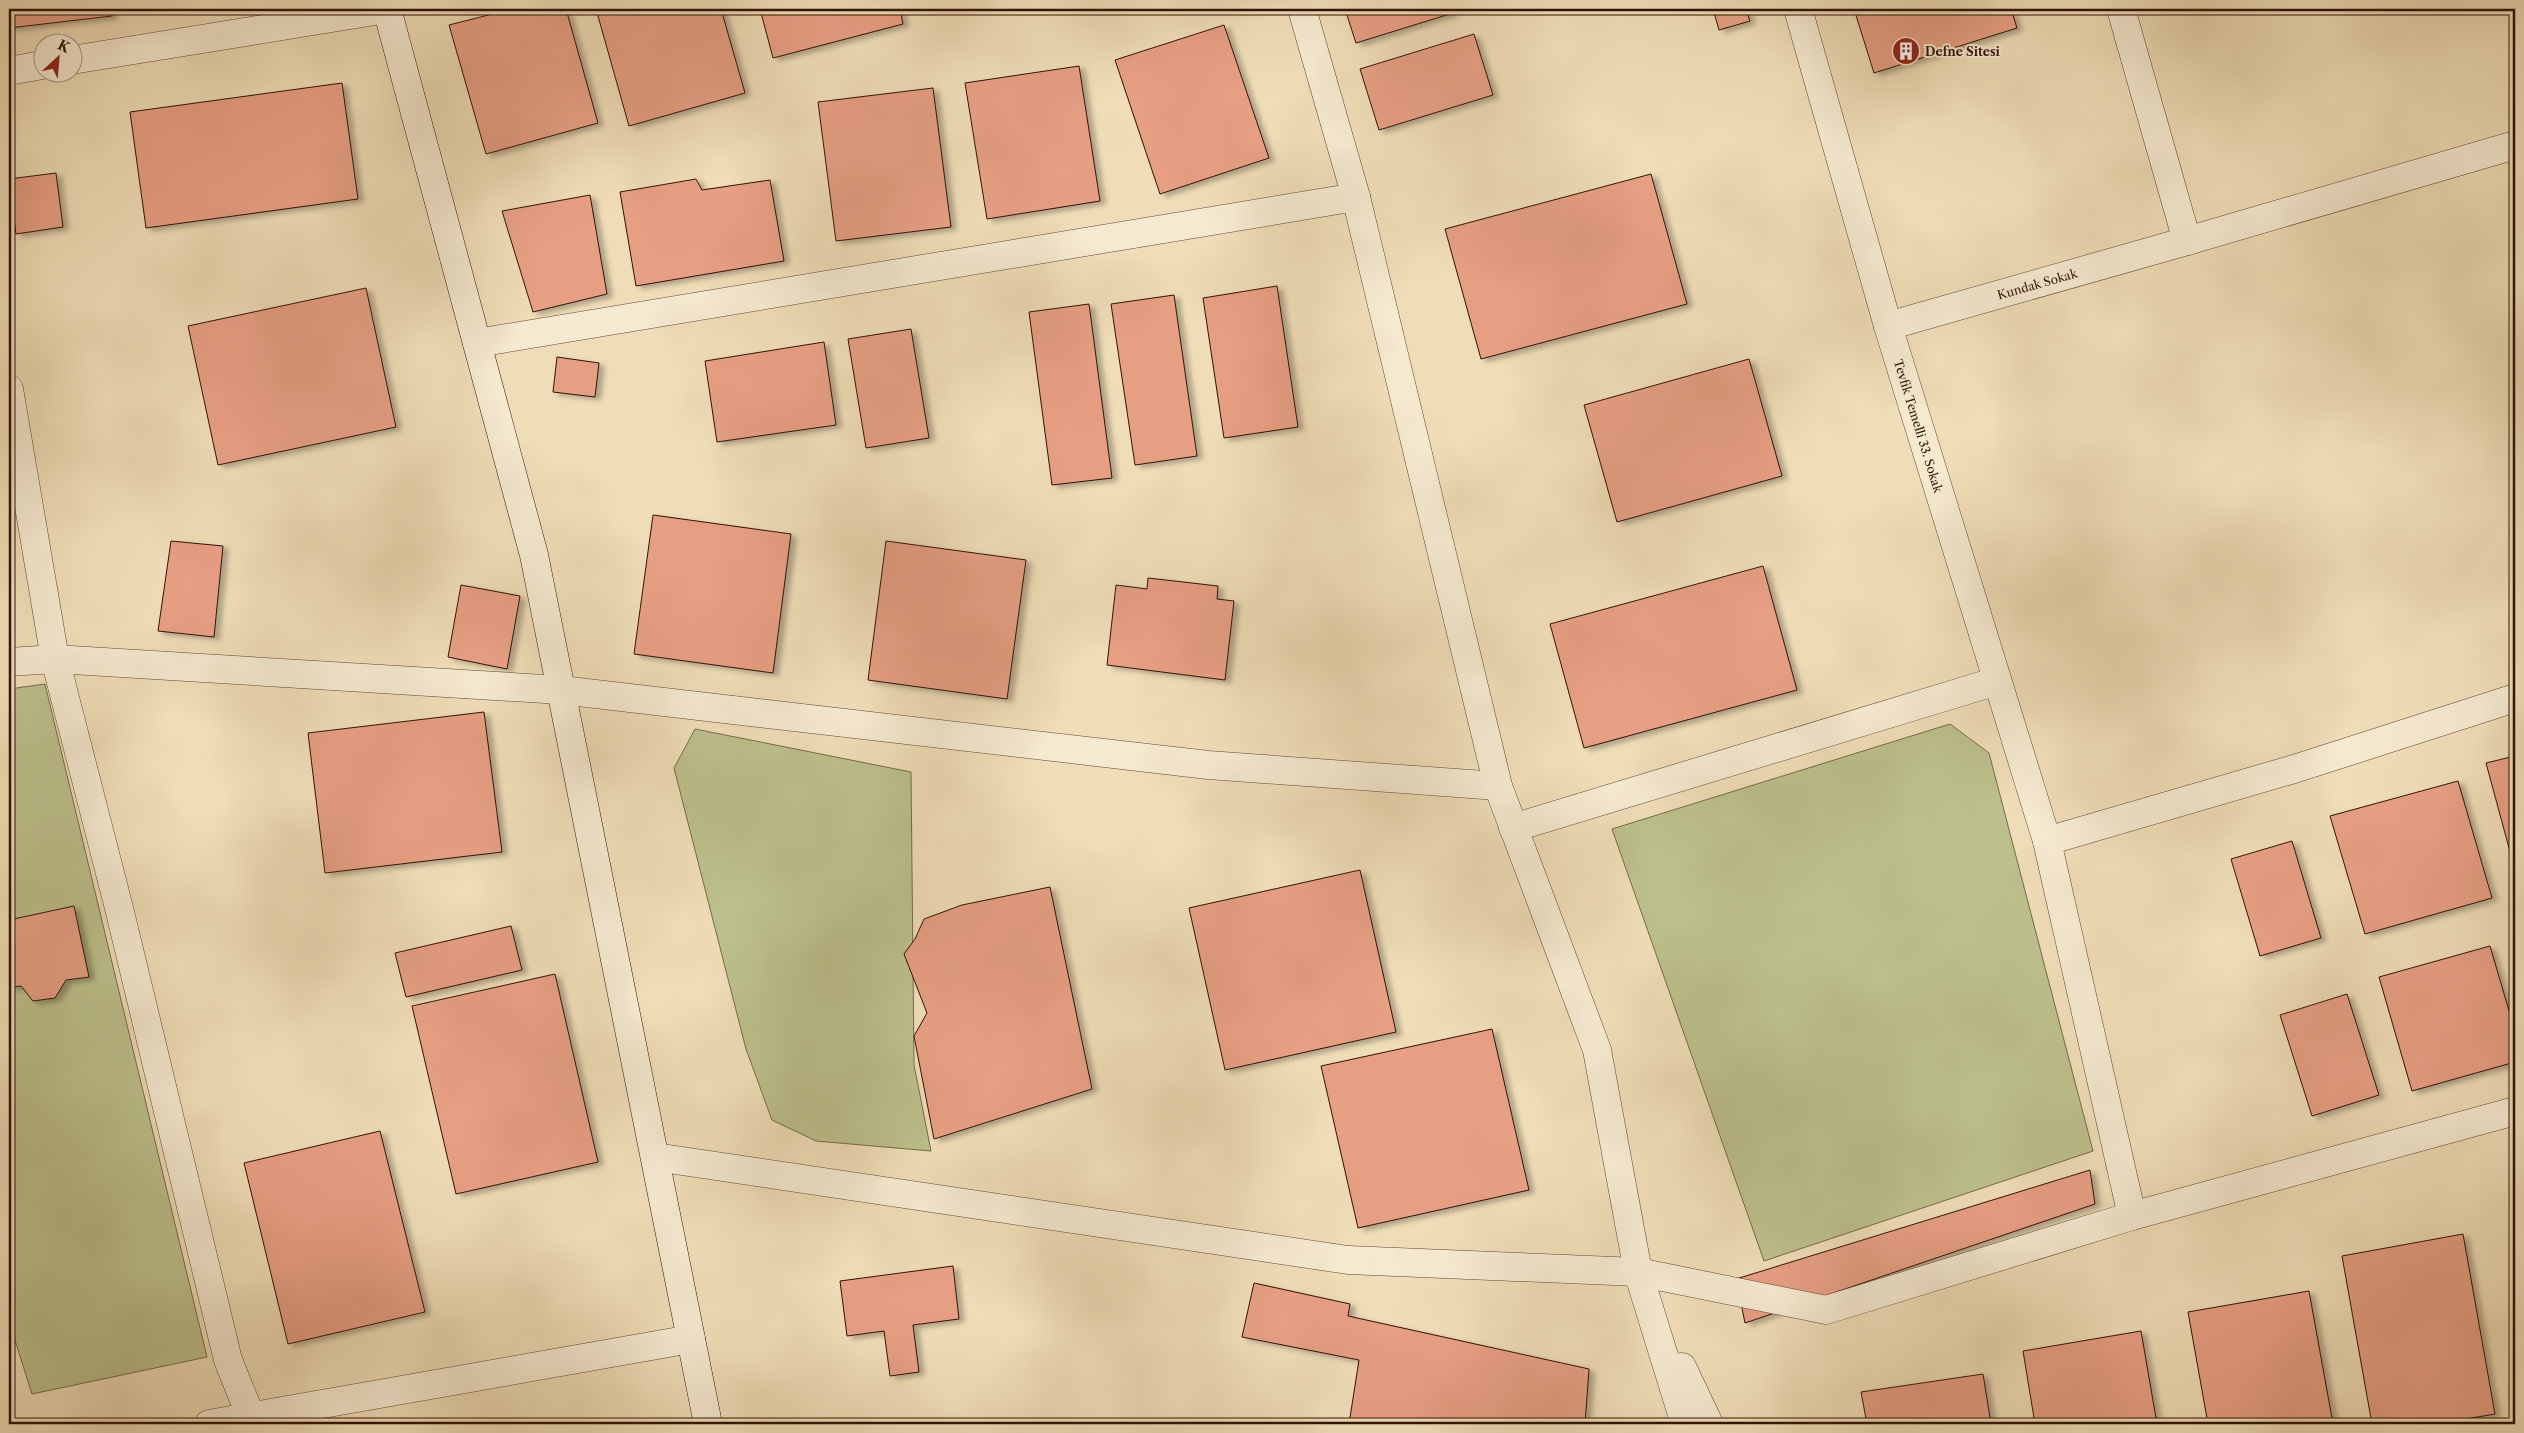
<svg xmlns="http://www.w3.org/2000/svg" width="2524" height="1433" viewBox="0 0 2524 1433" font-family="'Libre Caslon Text',serif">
<defs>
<filter id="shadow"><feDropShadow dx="5.5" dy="3" stdDeviation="2.5" flood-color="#0004"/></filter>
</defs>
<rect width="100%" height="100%" fill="#efddb7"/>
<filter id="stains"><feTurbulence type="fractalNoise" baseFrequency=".004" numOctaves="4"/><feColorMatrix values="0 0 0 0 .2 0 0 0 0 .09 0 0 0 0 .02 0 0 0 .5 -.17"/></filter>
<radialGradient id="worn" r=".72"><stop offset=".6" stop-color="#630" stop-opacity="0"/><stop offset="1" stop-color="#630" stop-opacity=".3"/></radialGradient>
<!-- green -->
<g fill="#bcc08c" stroke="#76694a">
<polygon points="45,684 207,1357 32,1394 9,1321 9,689"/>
<polygon points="1950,724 1989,753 2093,1151 1764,1261 1612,829"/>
<polygon points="695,729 911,772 914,1065 931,1151 816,1141 772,1120 746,1049 674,768"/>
</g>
<!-- building -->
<g fill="#e79f84" stroke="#301207" filter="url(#shadow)">
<polygon points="9,9 111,9 112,16 9,28"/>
<polygon points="512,9 566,9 598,123 486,154 449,25"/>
<polygon points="596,9 721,9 745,93 629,126"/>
<polygon points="760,9 900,9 903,24 773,58"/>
<polygon points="1345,9 1452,9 1453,13 1356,43"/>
<polygon points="1713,9 1746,9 1750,21 1719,30"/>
<polygon points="1854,9 2011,9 2017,28 1874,73"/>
<polygon points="1224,25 1269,158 1160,194 1115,60"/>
<polygon points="1474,34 1493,95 1379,130 1360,69"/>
<polygon points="1079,66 1100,201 987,219 965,83"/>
<polygon points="342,83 358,199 146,228 130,112"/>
<polygon points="933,88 951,227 836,241 818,102"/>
<polygon points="56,173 63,227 16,234 9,179"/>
<polygon points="1651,174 1687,304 1481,359 1445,229"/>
<polygon points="696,179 702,190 770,180 784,261 636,286 620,192"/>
<polygon points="590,195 607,294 533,312 502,211"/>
<polygon points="1277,286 1298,427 1224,438 1203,298"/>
<polygon points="366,288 396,427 218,465 188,326"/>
<polygon points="1174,295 1197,456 1135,465 1111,304"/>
<polygon points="1089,304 1112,478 1052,485 1029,312"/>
<polygon points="911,329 929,438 866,448 848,339"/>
<polygon points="824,342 836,425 717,442 705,361"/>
<polygon points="557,357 599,363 595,397 553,392"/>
<polygon points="1749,359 1782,476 1617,522 1584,405"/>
<polygon points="653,515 791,534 773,673 634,654"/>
<polygon points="171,541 223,546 214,637 158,631"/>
<polygon points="886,541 1026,560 1007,699 868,680"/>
<polygon points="1763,566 1797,690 1584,748 1550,624"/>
<polygon points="1148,578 1218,586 1217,599 1234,601 1225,680 1107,665 1116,585 1147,589"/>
<polygon points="461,585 520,596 507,669 448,657"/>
<polygon points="484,712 502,852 325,873 308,733"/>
<polygon points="2515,756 2515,870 2486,763"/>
<polygon points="2458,781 2492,898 2365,934 2330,816"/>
<polygon points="2292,841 2321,938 2260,956 2231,859"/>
<polygon points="1360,870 1396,1032 1225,1070 1189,908"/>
<polygon points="1050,887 1092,1089 934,1139 914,1036 927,1013 904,954 915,939 924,919 962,905"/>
<polygon points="74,906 89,977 66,980 55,998 33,1001 21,986 9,987 9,920"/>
<polygon points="511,926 522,970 406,997 395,953"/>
<polygon points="2490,946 2515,1031 2515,1062 2412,1091 2379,977"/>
<polygon points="555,974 598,1162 456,1194 412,1006"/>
<polygon points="2347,994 2379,1095 2312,1116 2280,1015"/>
<polygon points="1492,1029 1529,1190 1358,1228 1321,1066"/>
<polygon points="380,1131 425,1312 288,1344 244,1163"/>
<polygon points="2090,1170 2095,1204 1745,1323 1736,1279"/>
<polygon points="2463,1234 2495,1414 2436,1424 2372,1424 2342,1256"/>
<polygon points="953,1266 959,1319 913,1325 919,1372 890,1376 884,1331 847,1336 840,1281"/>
<polygon points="1254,1283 1350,1304 1348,1316 1589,1369 1585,1424 1349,1424 1359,1360 1242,1337"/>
<polygon points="2309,1291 2333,1424 2208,1424 2188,1312"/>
<polygon points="2141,1331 2157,1424 2035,1424 2023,1351"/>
<polygon points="1983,1374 1991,1424 1867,1424 1861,1392"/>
</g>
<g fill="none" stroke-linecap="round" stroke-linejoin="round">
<!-- minor casing -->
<g stroke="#604533" stroke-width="29">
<g id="minor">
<polyline points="1302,9 1356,197 1498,786 1597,1050 1638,1272 1685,1424"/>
<path id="s1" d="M1798,9L1888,326L2047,841"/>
<polyline points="2121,9 2187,241 2515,145"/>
<polyline points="72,60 387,9"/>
<polyline points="9,71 42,65"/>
<path id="s2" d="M1888,326L2187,241"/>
<polyline points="477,343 1356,197"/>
<polyline points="9,389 55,659 119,908 228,1360 251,1417"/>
<polyline points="9,662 55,659 561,690 1208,765 1498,786"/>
<polyline points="1513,828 1997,681"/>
<polyline points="655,1157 1348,1260 1638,1272 1826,1310 2132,1216 2515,1111"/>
<polyline points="2132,1216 2047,841 2294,769 2515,698"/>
<polyline points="1682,1367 1709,1424"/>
<polyline points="209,1424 691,1339"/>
</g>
</g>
<!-- secondary casing -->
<g stroke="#301207" stroke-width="29">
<polyline id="secondary" points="387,9 534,555 708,1424"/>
</g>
<!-- minor -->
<use href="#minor" stroke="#f5e9d0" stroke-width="28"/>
<!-- secondary -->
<use href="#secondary" stroke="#f5e9d0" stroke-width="28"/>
</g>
<!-- icons -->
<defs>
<g id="building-disc" transform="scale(1.4375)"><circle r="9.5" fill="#8f2418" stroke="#f5e9d0"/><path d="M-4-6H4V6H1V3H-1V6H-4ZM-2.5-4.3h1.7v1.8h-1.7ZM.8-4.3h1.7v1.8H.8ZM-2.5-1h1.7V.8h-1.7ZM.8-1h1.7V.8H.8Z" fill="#fff"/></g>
</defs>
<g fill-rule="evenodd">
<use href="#building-disc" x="1906" y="51"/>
</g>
<g text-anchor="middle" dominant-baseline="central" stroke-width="4" stroke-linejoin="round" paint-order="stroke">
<!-- poi labels -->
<g font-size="12" font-weight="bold" fill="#301207" stroke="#f5e9d0" text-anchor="start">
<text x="1925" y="51">Defne Sitesi</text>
</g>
<!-- street labels -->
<g font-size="12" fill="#301207" stroke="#f5e9d0">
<text stroke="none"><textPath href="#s2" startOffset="155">Kundak Sokak</textPath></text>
<text stroke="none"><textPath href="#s1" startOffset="434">Tevfik Temelli 33. Sokak</textPath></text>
</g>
</g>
<!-- margin -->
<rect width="2524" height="1433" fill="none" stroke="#efddb7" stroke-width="30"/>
<rect x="10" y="10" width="2504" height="1413" fill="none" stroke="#301207" stroke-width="2.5"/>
<rect x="15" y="15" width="2494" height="1403" fill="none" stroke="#301207"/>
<!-- north arrow -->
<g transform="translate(58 58) rotate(26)"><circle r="24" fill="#f5e9d0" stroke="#a69380"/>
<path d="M0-4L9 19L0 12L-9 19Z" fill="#8f2418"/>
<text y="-8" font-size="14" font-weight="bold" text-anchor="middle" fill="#301207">K</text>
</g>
<rect width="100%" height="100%" filter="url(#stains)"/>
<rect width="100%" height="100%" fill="url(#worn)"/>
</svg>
